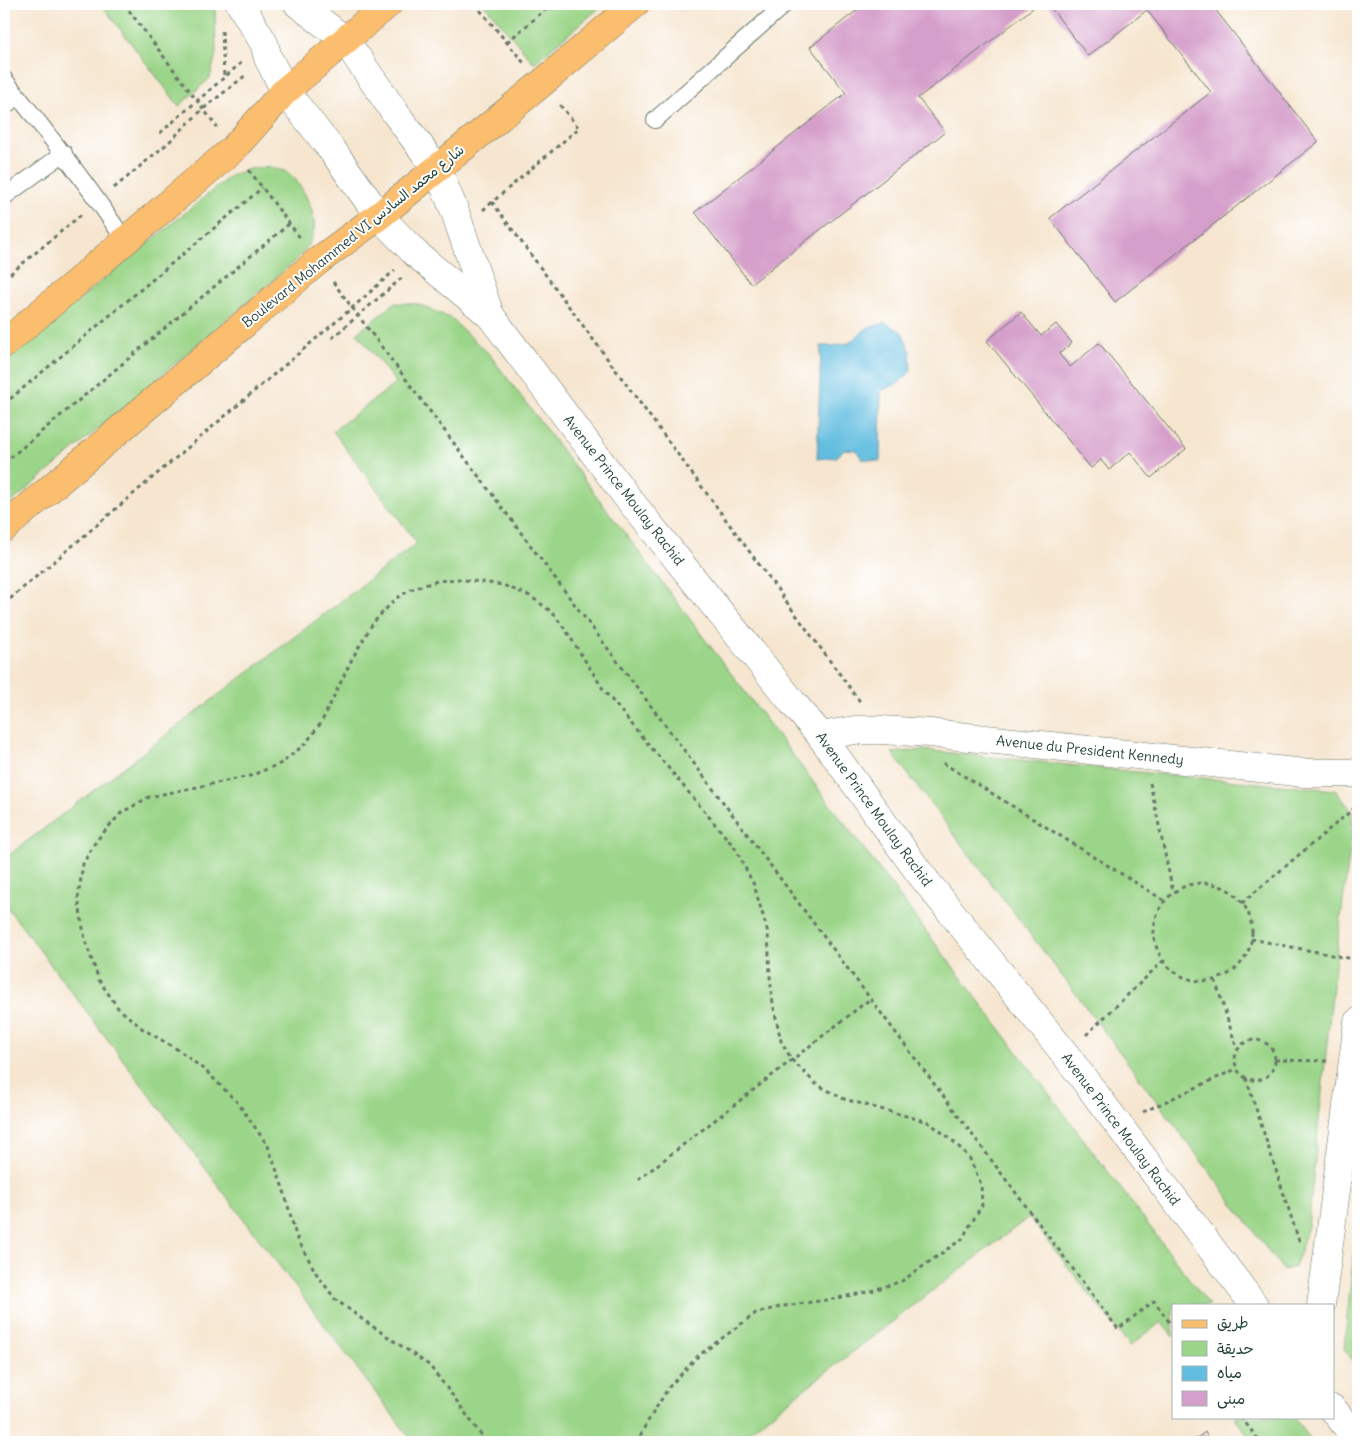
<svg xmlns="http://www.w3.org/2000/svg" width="1362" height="1446" viewBox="0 0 1362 1446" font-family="Delius,'Playpen Sans Arabic',sans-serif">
<rect width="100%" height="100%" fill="#fff"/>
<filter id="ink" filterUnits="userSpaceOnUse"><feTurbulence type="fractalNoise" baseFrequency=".02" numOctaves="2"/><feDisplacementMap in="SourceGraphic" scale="10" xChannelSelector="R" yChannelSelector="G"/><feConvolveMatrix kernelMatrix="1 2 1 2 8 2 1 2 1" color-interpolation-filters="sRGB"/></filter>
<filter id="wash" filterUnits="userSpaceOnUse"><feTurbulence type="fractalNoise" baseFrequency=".0096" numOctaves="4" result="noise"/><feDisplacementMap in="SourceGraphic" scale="20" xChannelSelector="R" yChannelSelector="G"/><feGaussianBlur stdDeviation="1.12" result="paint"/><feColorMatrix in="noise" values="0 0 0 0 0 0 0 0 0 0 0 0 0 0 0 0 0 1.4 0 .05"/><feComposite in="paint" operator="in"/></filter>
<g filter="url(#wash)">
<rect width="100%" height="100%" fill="#f6e6d0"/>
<!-- green -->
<g fill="#9bd589" stroke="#5d895e">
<polygon points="101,4 213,4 215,8 216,54 210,78 179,106"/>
<polygon points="484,4 604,4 534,63"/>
<path d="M270,167C275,169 281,169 285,171C300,178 316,212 314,228C314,233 311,239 309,243C303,256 290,265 280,274L4,509V361L229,177C244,169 253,168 270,167Z"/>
<polygon points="395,303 418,304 450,318 489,354 1209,1305 1173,1305 1173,1337 1161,1322 1130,1346 1029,1217 735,1442 413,1442 4,903 4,859 417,543 333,431 396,383 357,333"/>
<polygon points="922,750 1147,773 1335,790 1352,811 1353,825 1336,956 1308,1226 1295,1267 1283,1270 1098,1023 892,753"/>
<polygon points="1358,1209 1358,1367 1344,1349"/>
<polygon points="1234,1417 1294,1417 1313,1442 1253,1442"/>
</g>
<!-- water -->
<polygon fill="#62bde0" stroke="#407d8a" points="885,323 902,332 910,350 911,371 899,383 881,391 880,461 862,459 856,450 844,449 837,457 817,459 821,346 833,346 849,343 867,328"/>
<g id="blocks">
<!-- building -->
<g fill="#d59fcb">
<polygon points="865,4 1038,4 918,98 945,132 751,284 695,212 846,93 810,47"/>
<polygon points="1048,4 1211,4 1318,142 1115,302 1050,218 1211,92 1147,10 1088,56"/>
<polygon points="1021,312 1041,336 1056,324 1072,343 1059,354 1070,367 1099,343 1186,449 1151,478 1130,452 1109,470 1101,460 1091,468 987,341"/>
<polygon points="1205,1432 1210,1442 1192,1442"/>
</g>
</g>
</g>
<g filter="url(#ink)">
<use href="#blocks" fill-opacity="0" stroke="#6a786b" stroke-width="1"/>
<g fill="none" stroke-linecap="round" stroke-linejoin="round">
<!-- service casing -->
<g stroke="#6a786b" stroke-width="18">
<g id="service">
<path d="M4,79C47,132 88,184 125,241"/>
<polyline points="4,107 18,96"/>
<polyline points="655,120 785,4"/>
<polyline points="4,197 64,153"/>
</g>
</g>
<!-- minor casing -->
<g stroke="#6a786b" stroke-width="29">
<g id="minor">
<polyline points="821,736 855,730 881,730 930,733 1305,773 1358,773"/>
<polyline points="1321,1305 1358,1022"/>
</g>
</g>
<!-- tertiary casing -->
<g stroke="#6a786b" stroke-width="29">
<g id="tertiary">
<polyline points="240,4 264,43 268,58 285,91 335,154 379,216 415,253 490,315 627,497 793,703 821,736 918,871 1065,1054 1254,1305"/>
<polyline points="298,4 345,40 396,114 437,169 454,209 490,315"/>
<polyline points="1333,1409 1358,1441"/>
</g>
</g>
<!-- primary casing -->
<g stroke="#6a786b" stroke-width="29">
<g id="primary">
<polyline points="4,344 233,149 285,91 388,4"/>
<polyline points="4,528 318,261 379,216 542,83 635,4"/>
</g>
</g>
<!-- path -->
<g stroke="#6a786b" stroke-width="3" stroke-dasharray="4 4" stroke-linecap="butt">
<polyline points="124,4 217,127"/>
<polyline points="475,4 524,63"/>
<polyline points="478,8 482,4"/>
<polyline points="222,31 224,77"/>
<polyline points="507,42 552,4"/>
<polyline points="160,133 241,63"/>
<polyline points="249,170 301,239"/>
<polyline points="114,188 168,143 203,109 246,75"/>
<polyline points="492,202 861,703"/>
<polyline points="483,210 579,128 559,104"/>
<polyline points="4,279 82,214"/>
<polyline points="333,282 1118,1329 1154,1301 1173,1327"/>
<polyline points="332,338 403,277"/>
<polyline points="4,404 262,188"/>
<polyline points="4,463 289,224"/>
<polyline points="4,604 352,308 395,270"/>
<polyline points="943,763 1165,901"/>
<polyline points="1150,783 1173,892"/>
<circle cx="1203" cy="932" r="49"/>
<polyline points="1242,903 1358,805"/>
<polyline points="1251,939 1358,960"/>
<polyline points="1215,980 1237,1049"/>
<polyline points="1086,1035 1163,961"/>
<circle cx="1255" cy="1060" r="20"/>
<polyline points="1275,1060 1327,1061"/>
<polyline points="1246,1078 1300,1244"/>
<polyline points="1143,1112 1236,1069"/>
<polyline points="638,1180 870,999"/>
<polyline points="1241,1417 1260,1442"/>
<polyline points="255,1442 258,1440"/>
<polyline points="486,1442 453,1396 429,1365 366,1322 335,1299 316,1273 296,1236 284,1191 268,1146 238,1103 207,1072 180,1051 143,1029 118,1008 99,980 85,940 78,898 83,864 96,841 121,813 149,797 250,776 282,763 306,743 321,723 352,659 373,623 395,599 412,589 437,581 458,579 503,585 530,596 552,612 567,632 605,692 735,848 754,885 768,933 770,977 773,1004 781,1041 792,1060 816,1084 844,1099 928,1122 951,1139 969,1157 981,1184 982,1205 962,1239 902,1281 871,1291 833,1299 784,1306 756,1313 698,1356 669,1387 645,1426 637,1442"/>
</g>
<!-- service -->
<use href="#service" stroke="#fff" stroke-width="16"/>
<!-- minor -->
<use href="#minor" stroke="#fff" stroke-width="28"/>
<!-- tertiary -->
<use href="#tertiary" stroke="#fff" stroke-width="28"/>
<!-- primary -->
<use href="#primary" stroke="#fbbd6e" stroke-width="28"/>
</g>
</g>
<g text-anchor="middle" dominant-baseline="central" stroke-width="4" stroke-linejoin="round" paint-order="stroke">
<!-- street labels -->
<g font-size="14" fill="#1f3d34" stroke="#fff">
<text transform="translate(353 236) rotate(-39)">Boulevard Mohammed VI شارع محمد السادس</text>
<text transform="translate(624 490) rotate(52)">Avenue Prince Moulay Rachid</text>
<text transform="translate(1090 750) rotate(6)">Avenue du President Kennedy</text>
<text transform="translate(874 809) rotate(54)">Avenue Prince Moulay Rachid</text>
<text transform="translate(1121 1129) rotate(53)">Avenue Prince Moulay Rachid</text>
</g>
</g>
<!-- margin -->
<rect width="1362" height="1446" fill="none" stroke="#fff" stroke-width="20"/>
<!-- legend -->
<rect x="1172" y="1304" width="162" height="115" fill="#ffffff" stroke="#a5b1ae"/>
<rect x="1182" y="1320" width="25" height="8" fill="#fbbd6e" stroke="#a5b1ae"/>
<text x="1217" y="1328" font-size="15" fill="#1f3d34">طريق</text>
<rect x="1182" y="1341" width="25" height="15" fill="#9bd589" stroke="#a5b1ae"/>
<text x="1217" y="1354" font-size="15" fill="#1f3d34">حديقة</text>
<rect x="1182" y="1366" width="25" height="15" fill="#62bde0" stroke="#a5b1ae"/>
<text x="1217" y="1378" font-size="15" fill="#1f3d34">مياه</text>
<rect x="1182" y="1391" width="25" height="15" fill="#d59fcb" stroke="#a5b1ae"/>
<text x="1217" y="1404" font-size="15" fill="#1f3d34">مبنى</text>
</svg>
